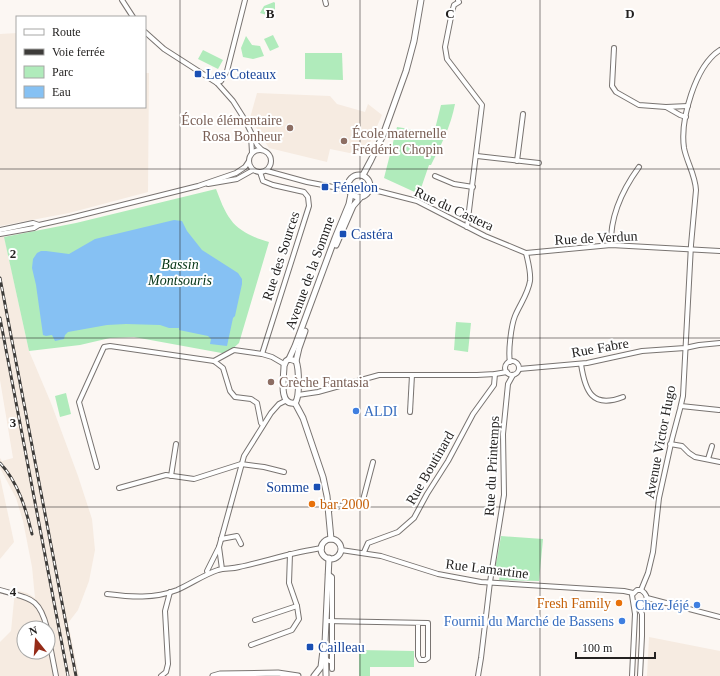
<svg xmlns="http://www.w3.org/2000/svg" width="720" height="676" viewBox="0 0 720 676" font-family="'Times New Roman',serif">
<rect width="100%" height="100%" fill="#fcf7f3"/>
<!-- built -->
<g fill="#f6ebe1" fill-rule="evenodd">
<polygon points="17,33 17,107 145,107 145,73 149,73 148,192 69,213 0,226 0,34"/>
<polygon points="257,93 330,96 337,104 365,112 368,104 382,115 364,156 330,149 327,162 269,148 250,118"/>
<path d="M4,236L29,351L51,403L78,476L92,519L95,550L89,581L78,610L68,623L79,676H0V642L11,631L15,590L27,593L35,598L32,567L23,521L16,498L0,468V458L2,461L13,458L0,380V237ZM24,628H48V652H24Z"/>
<polygon points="0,477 14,542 0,559"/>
<polygon points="649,637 720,651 720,676 647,676"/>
</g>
<!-- green -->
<g fill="#b0ebbb">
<polygon points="274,2 275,3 275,14 270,16 260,13 264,6"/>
<polygon points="273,35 279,47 270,51 264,39"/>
<polygon points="246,36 252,45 260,46 264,56 253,59 243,57 241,48"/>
<polygon points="203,50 223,60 218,69 198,59"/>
<polygon points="305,53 342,53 343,80 305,79"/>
<path d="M455,104C451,126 441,145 431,165H429L419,194L384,178L397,127L434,133L441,105Z"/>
<path d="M216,189C220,199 224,211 231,220C238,231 257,239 269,242L239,343L227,354L134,337L110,338L80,345L29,351L4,237L76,223Z"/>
<polygon points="456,322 471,323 468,352 454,350"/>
<polygon points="66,393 71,414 60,417 55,396"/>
<polygon points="501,536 543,539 539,581 499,580 500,575 493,574 497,559"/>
<polygon points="359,650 414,651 414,667 370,667 370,676 359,676"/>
</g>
<!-- water -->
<polygon fill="#86c1f3" points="174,220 182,221 187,231 202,250 238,273 242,279 242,284 235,316 233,318 227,346 210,344 211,339 208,336 179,330 179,328 169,328 160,325 126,324 107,325 68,332 65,335 64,339 55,341 52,335 46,336 43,335 36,285 32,268 33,259 37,253 41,251 46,251 69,254 95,239"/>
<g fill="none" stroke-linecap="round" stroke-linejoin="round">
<!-- minor casing -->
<g stroke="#797471" stroke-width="6">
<g id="minor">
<polyline points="122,0 133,17"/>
<polyline points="325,0 326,4"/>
<polyline points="458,0 459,2 454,5 452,12 445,47 447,59 482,105 467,227"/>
<polyline points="145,32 164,49 217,83 233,101 245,120 257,145 262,150"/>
<polyline points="614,48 612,86 616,92 639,105 666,107"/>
<polyline points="217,83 221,81 227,71 245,0"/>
<polyline points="686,117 680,115 666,107 688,106"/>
<polyline points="251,135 252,153"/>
<circle cx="260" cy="161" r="11"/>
<polyline points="477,156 539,163"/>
<polyline points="517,161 523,114"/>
<polyline points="267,171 307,182 349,190"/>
<polyline points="260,172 263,181 273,185 304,192 308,197 309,206 262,354"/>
<polyline points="435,176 454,184 473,187"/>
<polyline points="208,184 237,179 253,170"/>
<polyline points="338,187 348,183"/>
<polyline points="370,189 417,201 485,236 526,253 611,245 720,251"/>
<polyline points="0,230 33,223 39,225"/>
<polyline points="0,234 34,228 39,225 70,218 198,186 236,173 245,167 249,161"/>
<path d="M611,245C610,217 623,189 639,167"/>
<polyline points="214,361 234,350 262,354 272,357 284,364"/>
<circle cx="512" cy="368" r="7"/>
<path d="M510,362C508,352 511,326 515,316C520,304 528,294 530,281C531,272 528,262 526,253"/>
<path d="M581,364C585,391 592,409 623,397"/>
<polyline points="519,369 587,363 642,351 685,348 699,345 720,343"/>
<polyline points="298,395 318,392 379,375 477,375 495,374 507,372"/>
<polyline points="681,406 719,410"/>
<polyline points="410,412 412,375"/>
<polyline points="670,444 682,446 689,453 695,457 720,462"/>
<polyline points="708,459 712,446"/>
<polyline points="97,467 79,402 104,347 110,346 214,361 223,368 230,391 235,397 251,399 257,403 261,423 263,425"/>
<polyline points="171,476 176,444"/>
<polyline points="119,488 166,475 194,479 241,464 264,467 284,472"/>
<polyline points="329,509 363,500 373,462"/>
<polyline points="221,539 237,536 241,544"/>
<polyline points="219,547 222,569"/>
<polyline points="341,550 381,556 438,574 481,582 624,591 633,593"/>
<polyline points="364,552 368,543 398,532 414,518 427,494 448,461 473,414 494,385 495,374"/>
<polyline points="208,573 207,571 219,547 244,456 271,413 279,404 285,401"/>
<path d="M0,590C29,599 39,596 47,628"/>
<path d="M641,590L648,573L653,552L659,498L672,439L680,409L683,396L691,245L696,190C695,174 687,163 684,148C680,120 695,66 720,50"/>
<path d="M107,594C131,597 154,599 177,590C191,584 203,575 218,570C225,568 232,569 239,567C267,561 293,552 322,548"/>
<polyline points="647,598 720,617"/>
<path d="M634,602C645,608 652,597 641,590"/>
<polyline points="255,620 297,606"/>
<polyline points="326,621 428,623 428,658 425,660 420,660 418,656 418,623"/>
<polyline points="48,635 56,676"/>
<polyline points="251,645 292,630 299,619 297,606 289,583 290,554"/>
<polyline points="327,660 332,662 332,577 328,574"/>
<polyline points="332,662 332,669"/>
<polyline points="161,676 166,672 168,664 165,611 170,592"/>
<polyline points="478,676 481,658 490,582 504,495 503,434 508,384 513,375"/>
<polyline points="632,676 635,614 632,595 637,590 641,590"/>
<polyline points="640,676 642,636 642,614 640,610 641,604"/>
</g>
</g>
<!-- tertiary casing -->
<g stroke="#797471" stroke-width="7">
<g id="tertiary">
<circle cx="359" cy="186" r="11"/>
<polyline points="363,175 371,160 383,135 406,71 414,41 421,0"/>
<polyline points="336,245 353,206 360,198"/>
<polyline points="289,359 295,346 335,238 349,204 351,194"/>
<path d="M289,359L296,361C299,368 300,398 295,403C278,406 284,376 284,366L286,361Z"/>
<polyline points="296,361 299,348 305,331"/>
<polyline points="295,403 303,418 323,477 327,496 331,539"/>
<circle cx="331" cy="549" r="10"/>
<polyline points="326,675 325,643 329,558"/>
<polyline points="213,676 220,674 278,673 298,676"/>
<polyline points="314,676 321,667 323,650"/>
</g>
</g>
<!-- minor -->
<use href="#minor" stroke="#fff" stroke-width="4"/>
<!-- tertiary -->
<use href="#tertiary" stroke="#fff" stroke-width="5"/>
<!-- rail casing -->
<g stroke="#3d3b39" stroke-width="3">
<g id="rail">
<polyline points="0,278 76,676"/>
<polyline points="0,318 68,676"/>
<path d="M0,463C18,482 26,509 32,534"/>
</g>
</g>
<!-- rail -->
<use href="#rail" stroke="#fff" stroke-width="1.5" stroke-dasharray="4.5" stroke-linecap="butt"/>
</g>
<!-- grid -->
<path fill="none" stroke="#242221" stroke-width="1" stroke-opacity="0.55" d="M180,0V676M360,0V676M540,0V676M0,169H720M0,338H720M0,507H720"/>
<!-- markers -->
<g fill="#1a4fb4" stroke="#fff" stroke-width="1.5">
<rect x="194" y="70" width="8" height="8" rx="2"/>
<rect x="321" y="183" width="8" height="8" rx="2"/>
<rect x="339" y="230" width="8" height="8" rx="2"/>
<rect x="313" y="483" width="8" height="8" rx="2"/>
<rect x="306" y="643" width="8" height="8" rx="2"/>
</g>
<g fill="#8d6e63" stroke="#fff" stroke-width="1.5">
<circle cx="290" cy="128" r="4"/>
<circle cx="344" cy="141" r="4"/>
<circle cx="271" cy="382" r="4"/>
</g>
<g fill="#3f7fe0" stroke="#fff" stroke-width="1.5">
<circle cx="356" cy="411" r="4"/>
<circle cx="697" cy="605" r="4"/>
<circle cx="622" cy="621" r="4"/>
</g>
<g fill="#e8710a" stroke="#fff" stroke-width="1.5">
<circle cx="312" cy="504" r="4"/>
<circle cx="619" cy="603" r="4"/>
</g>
<g text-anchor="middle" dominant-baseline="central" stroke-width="4" stroke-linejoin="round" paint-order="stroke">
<!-- transit labels -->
<g font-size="14" fill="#164399" stroke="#fff" text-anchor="start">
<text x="206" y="74">Les Coteaux</text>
<text x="333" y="187">Fénelon</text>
<text x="351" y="234">Castéra</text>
<text x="309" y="487" text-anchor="end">Somme</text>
<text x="318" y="647">Cailleau</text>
</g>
<!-- education labels -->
<g font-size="14" fill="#785e54" stroke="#fff" text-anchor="start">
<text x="282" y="120" text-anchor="end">École élémentaire<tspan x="282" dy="16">Rosa Bonheur</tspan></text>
<text x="352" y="133">École maternelle<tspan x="352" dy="16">Frédéric Chopin</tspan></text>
<text x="279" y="382">Crèche Fantasia</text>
</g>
<!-- street labels -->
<g font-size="14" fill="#242221" stroke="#fff">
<text transform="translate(454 209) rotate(25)">Rue du Castera</text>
<text transform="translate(596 238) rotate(-3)">Rue de Verdun</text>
<text transform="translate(281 256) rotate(-72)">Rue des Sources</text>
<text transform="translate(310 273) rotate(-70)">Avenue de la Somme</text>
<text transform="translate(600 348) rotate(-10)">Rue Fabre</text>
<text transform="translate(660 442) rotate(-79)">Avenue Victor Hugo</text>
<text transform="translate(492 466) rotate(-87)">Rue du Printemps</text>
<text transform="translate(430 468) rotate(-60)">Rue Boutinard</text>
<text transform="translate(487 569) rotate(7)">Rue Lamartine</text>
</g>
<!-- park labels -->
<g font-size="14" font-style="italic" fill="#043415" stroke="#fff">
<text x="180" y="264">Bassin<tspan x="180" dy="16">Montsouris</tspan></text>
</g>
<!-- shop labels -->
<g font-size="14" fill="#366cbe" stroke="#fff" text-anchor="end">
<text x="364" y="411" text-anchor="start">ALDI</text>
<text x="689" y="605">Chez Jéjé</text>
<text x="614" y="621">Fournil du Marché de Bassens</text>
</g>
<!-- food labels -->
<g font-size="14" fill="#c56008" stroke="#fff" text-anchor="start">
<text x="320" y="504">bar 2000</text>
<text x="611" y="603" text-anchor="end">Fresh Family</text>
</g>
</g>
<g font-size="13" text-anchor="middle" font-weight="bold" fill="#242221" stroke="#fff" stroke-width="4" stroke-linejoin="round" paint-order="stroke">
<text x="270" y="18">B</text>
<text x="450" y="18">C</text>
<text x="630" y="18">D</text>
<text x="13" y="258">2</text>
<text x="13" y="427">3</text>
<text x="13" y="596">4</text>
</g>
<!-- legend -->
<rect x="16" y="16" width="130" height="92" fill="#ffffff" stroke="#a7a7a6"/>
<rect x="24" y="29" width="20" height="6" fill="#ffffff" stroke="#a7a7a6"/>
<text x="52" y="36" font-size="12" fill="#242221">Route</text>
<rect x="24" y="49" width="20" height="6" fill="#3d3b39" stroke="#a7a7a6"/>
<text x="52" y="56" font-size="12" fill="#242221">Voie ferrée</text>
<rect x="24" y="66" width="20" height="12" fill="#b0ebbb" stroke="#a7a7a6"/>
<text x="52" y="76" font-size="12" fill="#242221">Parc</text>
<rect x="24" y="86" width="20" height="12" fill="#86c1f3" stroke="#a7a7a6"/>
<text x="52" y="96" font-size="12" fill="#242221">Eau</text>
<!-- north arrow -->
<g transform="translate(36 640) rotate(343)"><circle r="19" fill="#ffffff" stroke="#a7a7a6"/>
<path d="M0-3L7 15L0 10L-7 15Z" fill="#952b18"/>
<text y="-6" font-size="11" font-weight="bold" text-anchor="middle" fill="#242221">N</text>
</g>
<!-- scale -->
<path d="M576 652v6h79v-6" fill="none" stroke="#242221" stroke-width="2"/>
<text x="582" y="652" font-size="12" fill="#242221" stroke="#ffffff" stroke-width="3" paint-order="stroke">100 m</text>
</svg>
